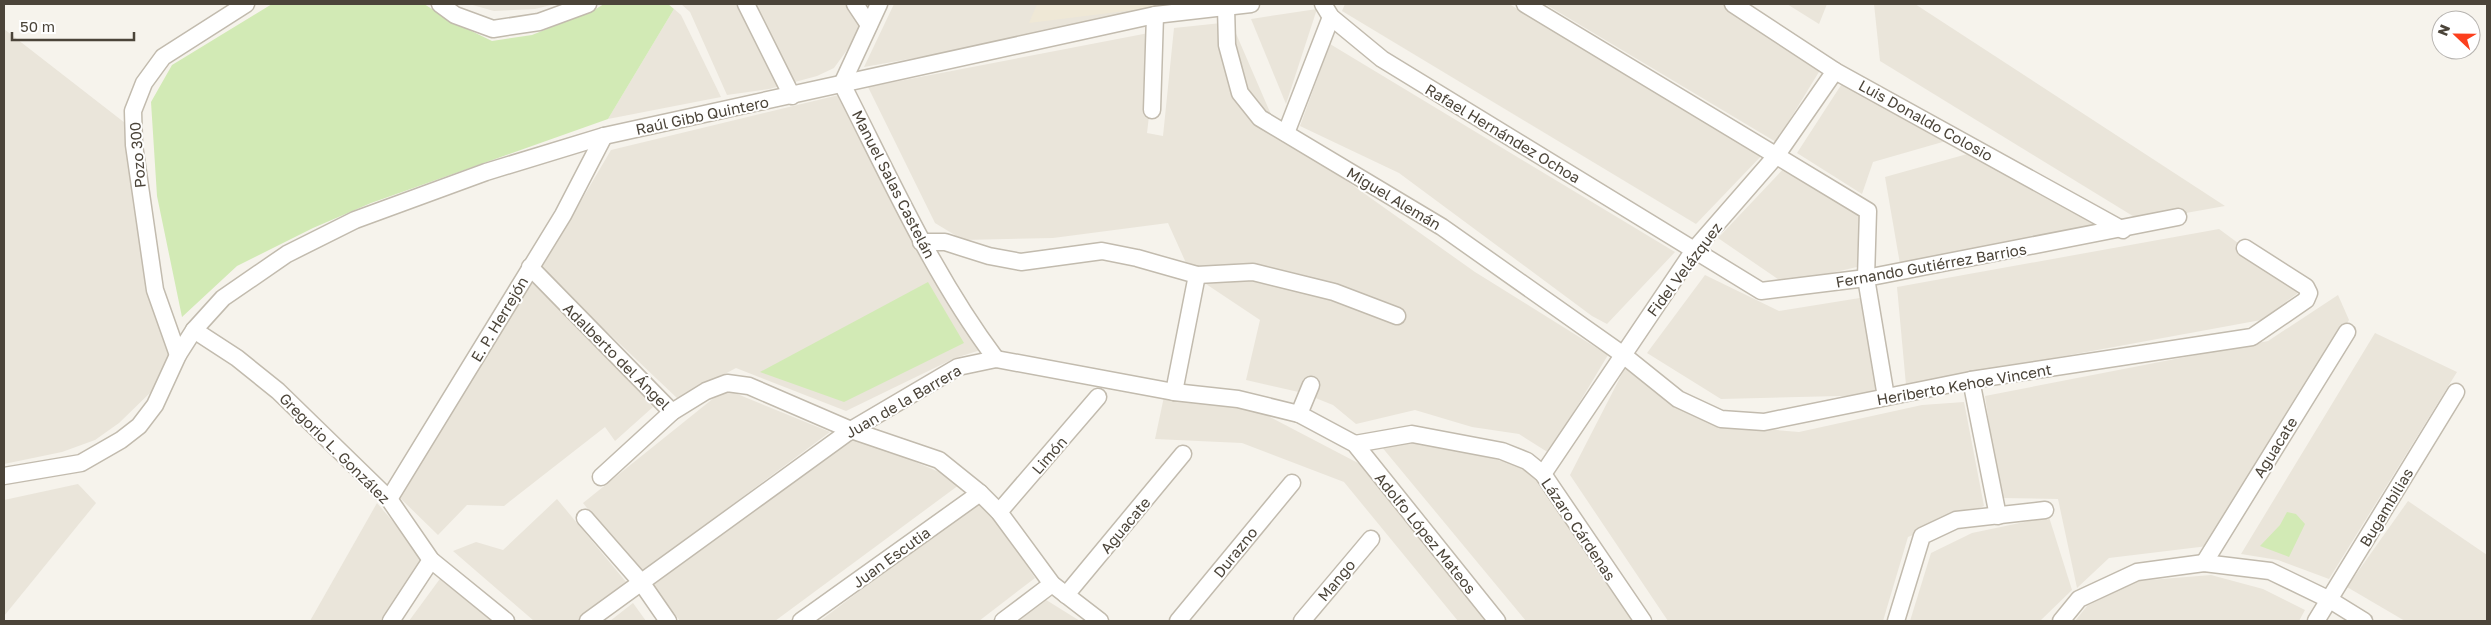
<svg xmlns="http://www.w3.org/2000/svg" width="2491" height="625" viewBox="0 0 2491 625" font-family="'Golos Text',sans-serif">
<rect width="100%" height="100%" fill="#f6f3ec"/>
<!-- residential -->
<g fill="#eae5da">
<polygon points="469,4 555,4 535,9 494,11"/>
<polygon points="681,4 854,4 863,28 834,68 817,76 769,89 727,95 690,12"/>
<polygon points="894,4 1220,4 864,67"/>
<polygon points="1345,4 1509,4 1766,151 1696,224 1342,11"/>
<polygon points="1545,4 1727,4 1822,67 1776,142"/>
<polygon points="1787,4 1827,4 1819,24"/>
<polygon points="1874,4 1915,4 2225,206 2141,221 1880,61"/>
<polygon points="674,9 681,15 721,97 608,119"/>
<polygon points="1317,9 1286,104 1251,19"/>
<polygon points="1231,22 1279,133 1475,272 1608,355 1549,453 1519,434 1472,427 1415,410 1356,424 1333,405 1303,393 1246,380 1260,320 1191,274 1168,223 1053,238 963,240 935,223 868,87 1159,31 1147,133 1163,136 1174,28"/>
<polygon points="4,29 125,123 128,165 153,287 172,360 154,389 119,423 95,440 62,452 4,464"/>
<polygon points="1330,44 1675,252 1607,324 1592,316 1399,173 1300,126"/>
<polygon points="1845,79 1953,139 1873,162 1862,194 1797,153"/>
<polygon points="843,94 913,243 984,349 955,358 846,411 736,368 678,399 541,269 611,150"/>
<polygon points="1978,151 2104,228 1900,264 1885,177"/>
<polygon points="1788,164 1867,216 1861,266 1785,284 1718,238"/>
<polygon points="2219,229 2302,290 2261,320 1906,385 1897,287"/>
<polygon points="1705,275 1779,311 1866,297 1882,395 1721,399 1647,353"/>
<polygon points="531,277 653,407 615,441 605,427 504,506 467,505 438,535 398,496"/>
<polygon points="2338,295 2349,320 2208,546 2109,558 2077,588 2058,499 2000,498 1985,396 2268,341"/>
<polygon points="2375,333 2457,372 2329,579 2278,560 2241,554"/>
<polygon points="1625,368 1718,425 1799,432 1922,405 1964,402 1984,506 1908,537 1883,621 1668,621 1570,475"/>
<polygon points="725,389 830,432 639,574 583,503"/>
<polygon points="1165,392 1253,408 1358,463 1402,515 1486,621 1458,621 1344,482 1242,443 1155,439"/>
<polygon points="1419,436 1466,452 1530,468 1640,621 1526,621 1381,446"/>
<polygon points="856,437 963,482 775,621 680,621 653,585"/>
<polygon points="78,484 96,503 4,616 4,500"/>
<polygon points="982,498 1035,578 979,621 820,621"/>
<polygon points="557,499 627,583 580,621 534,621 453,551 476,542 503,550"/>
<polygon points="2408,501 2487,555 2487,621 2405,621 2347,587"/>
<polygon points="377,503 425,559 383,621 310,621"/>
<polygon points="2049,517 2072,590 2040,621 1910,621 1931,553 1972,533"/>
<polygon points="2211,575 2263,589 2305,610 2299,621 2075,621 2087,606 2137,581"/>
<polygon points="442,576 500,621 409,621"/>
<polygon points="1043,598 1080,621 1013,621"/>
<polygon points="633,603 646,621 610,621"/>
</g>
<!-- education -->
<polygon fill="#efe8d6" points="1037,4 1158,4 1157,7 1029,23"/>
<!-- green -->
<g fill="#d2eab5">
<polygon points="272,4 424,4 453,22 492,41 532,35 594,10 604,4 668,4 674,9 608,119 371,203 313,228 237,266 182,317 157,196 151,102 172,65"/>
<polygon points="928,282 964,343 844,402 760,372"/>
<polygon points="2287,512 2296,514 2305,524 2289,557 2260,546 2280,525"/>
</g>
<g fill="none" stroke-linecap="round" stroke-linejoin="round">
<!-- minor casing -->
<g stroke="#c2bbae" stroke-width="19">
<g id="minor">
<polyline points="440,4 455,15 493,29 539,22 588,4"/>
<polyline points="746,4 792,96"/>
<polyline points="855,4 869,25"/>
<path d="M879,4L842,84C890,178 933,275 996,359"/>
<polyline points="1323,4 1331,17 1382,59 1761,291 1866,278 2178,217"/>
<polyline points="1525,4 1868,211 1866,278 1886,397"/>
<polyline points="1733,4 1835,71 2123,230"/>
<polyline points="1226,7 1227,45 1240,93 1260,118 1442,227 1622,354 1678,399 1721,419 1764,422 1971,380 2252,337 2306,300 2309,293 2306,287 2245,248"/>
<polyline points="1152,110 1155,15"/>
<polyline points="1286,133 1331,17"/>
<polyline points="921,242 945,242 989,256 1021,262 1102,251 1137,258 1197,275 1253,272 1334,292 1397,316"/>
<polyline points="530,267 672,412"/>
<polyline points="194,330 237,358 278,391 389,499 431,560 506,621"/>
<polyline points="178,355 155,290 134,145 133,111 144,83 163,57 246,4"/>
<polyline points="1971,380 1998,516"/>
<polyline points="1174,392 1197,275"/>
<polyline points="1299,414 1311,385"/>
<polyline points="1355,444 1412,434 1502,451 1527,461 1543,474 1643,621"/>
<polyline points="1543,474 1694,250 1776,156 1835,71"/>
<polyline points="4,476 81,463 121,440 139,426 155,405 178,355 194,330 223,298 287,254 355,220 486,172 604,136 1155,15 1251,4"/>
<polyline points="601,477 672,412 706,391 727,383 749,386 851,430 939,460 980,493 999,512 1052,584 1100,621"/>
<polyline points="389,499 563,215 604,136"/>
<polyline points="999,512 1098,397"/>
<polyline points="585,518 641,582 668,621"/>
<polyline points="2204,563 2347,332"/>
<polyline points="1066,595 1183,454"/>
<polyline points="391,621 431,560"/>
<polyline points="588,621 851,430 958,367 996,359 1174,392 1238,399 1299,414 1355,444 1497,621"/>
<polyline points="801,621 980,493"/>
<polyline points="1003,621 1052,584"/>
<polyline points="1178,621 1292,483"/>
<polyline points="1302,621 1371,539"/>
<polyline points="1896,621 1922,536 1956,520 2045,510"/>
<polyline points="2061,621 2079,599 2137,572 2204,563 2270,571 2330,600 2364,621"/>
<polyline points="2316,621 2456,392"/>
</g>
</g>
<!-- minor -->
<use href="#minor" stroke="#fff" stroke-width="16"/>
</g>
<g text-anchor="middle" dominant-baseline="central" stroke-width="4" stroke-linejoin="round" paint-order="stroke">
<!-- street labels -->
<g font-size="15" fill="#4b4439" stroke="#fff">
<text transform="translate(702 115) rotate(-12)">Raúl Gibb Quintero</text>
<text transform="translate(1926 120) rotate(29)">Luis Donaldo Colosio</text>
<text transform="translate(1503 133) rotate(31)">Rafael Hernández Ochoa</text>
<text transform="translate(137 155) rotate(-95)">Pozo 300</text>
<text transform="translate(894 184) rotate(63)">Manuel Salas Castelán</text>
<text transform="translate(1394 198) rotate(31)">Miguel Alemán</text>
<text transform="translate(1931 265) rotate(-10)">Fernando Gutiérrez Barrios</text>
<text transform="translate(1684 269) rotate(-53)">Fidel Velázquez</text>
<text transform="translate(499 319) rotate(-59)">E. P. Herrejón</text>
<text transform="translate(617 356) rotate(45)">Adalberto del Ángel</text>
<text transform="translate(1964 384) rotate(-10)">Heriberto Kehoe Vincent</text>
<text transform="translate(903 401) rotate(-30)">Juan de la Barrera</text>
<text transform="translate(2275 447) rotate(-58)">Aguacate</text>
<text transform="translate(335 448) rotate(45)">Gregorio L. González</text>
<text transform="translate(1049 455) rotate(-49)">Limón</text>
<text transform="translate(2386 507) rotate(-59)">Bugambilias</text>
<text transform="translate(1125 525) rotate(-50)">Aguacate</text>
<text transform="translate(1579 529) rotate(56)">Lázaro Cárdenas</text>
<text transform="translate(1426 533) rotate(51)">Adolfo López Mateos</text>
<text transform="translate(1235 552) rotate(-51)">Durazno</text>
<text transform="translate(891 557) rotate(-36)">Juan Escutia</text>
<text transform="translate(1336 580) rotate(-50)">Mango</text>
</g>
</g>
<!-- border -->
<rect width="2491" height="625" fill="none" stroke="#4b4439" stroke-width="10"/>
<!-- north arrow -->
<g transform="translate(2456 35) rotate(292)"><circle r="24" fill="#ffffff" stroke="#b7b4b0"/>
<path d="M0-4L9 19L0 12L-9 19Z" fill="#fc3f1d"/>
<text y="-8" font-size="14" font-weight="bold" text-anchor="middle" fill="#4b4439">N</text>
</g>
<!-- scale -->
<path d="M12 32v8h122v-8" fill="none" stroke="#4b4439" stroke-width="2.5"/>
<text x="20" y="32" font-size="15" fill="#4b4439" stroke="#ffffff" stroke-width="4" paint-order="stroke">50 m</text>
</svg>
